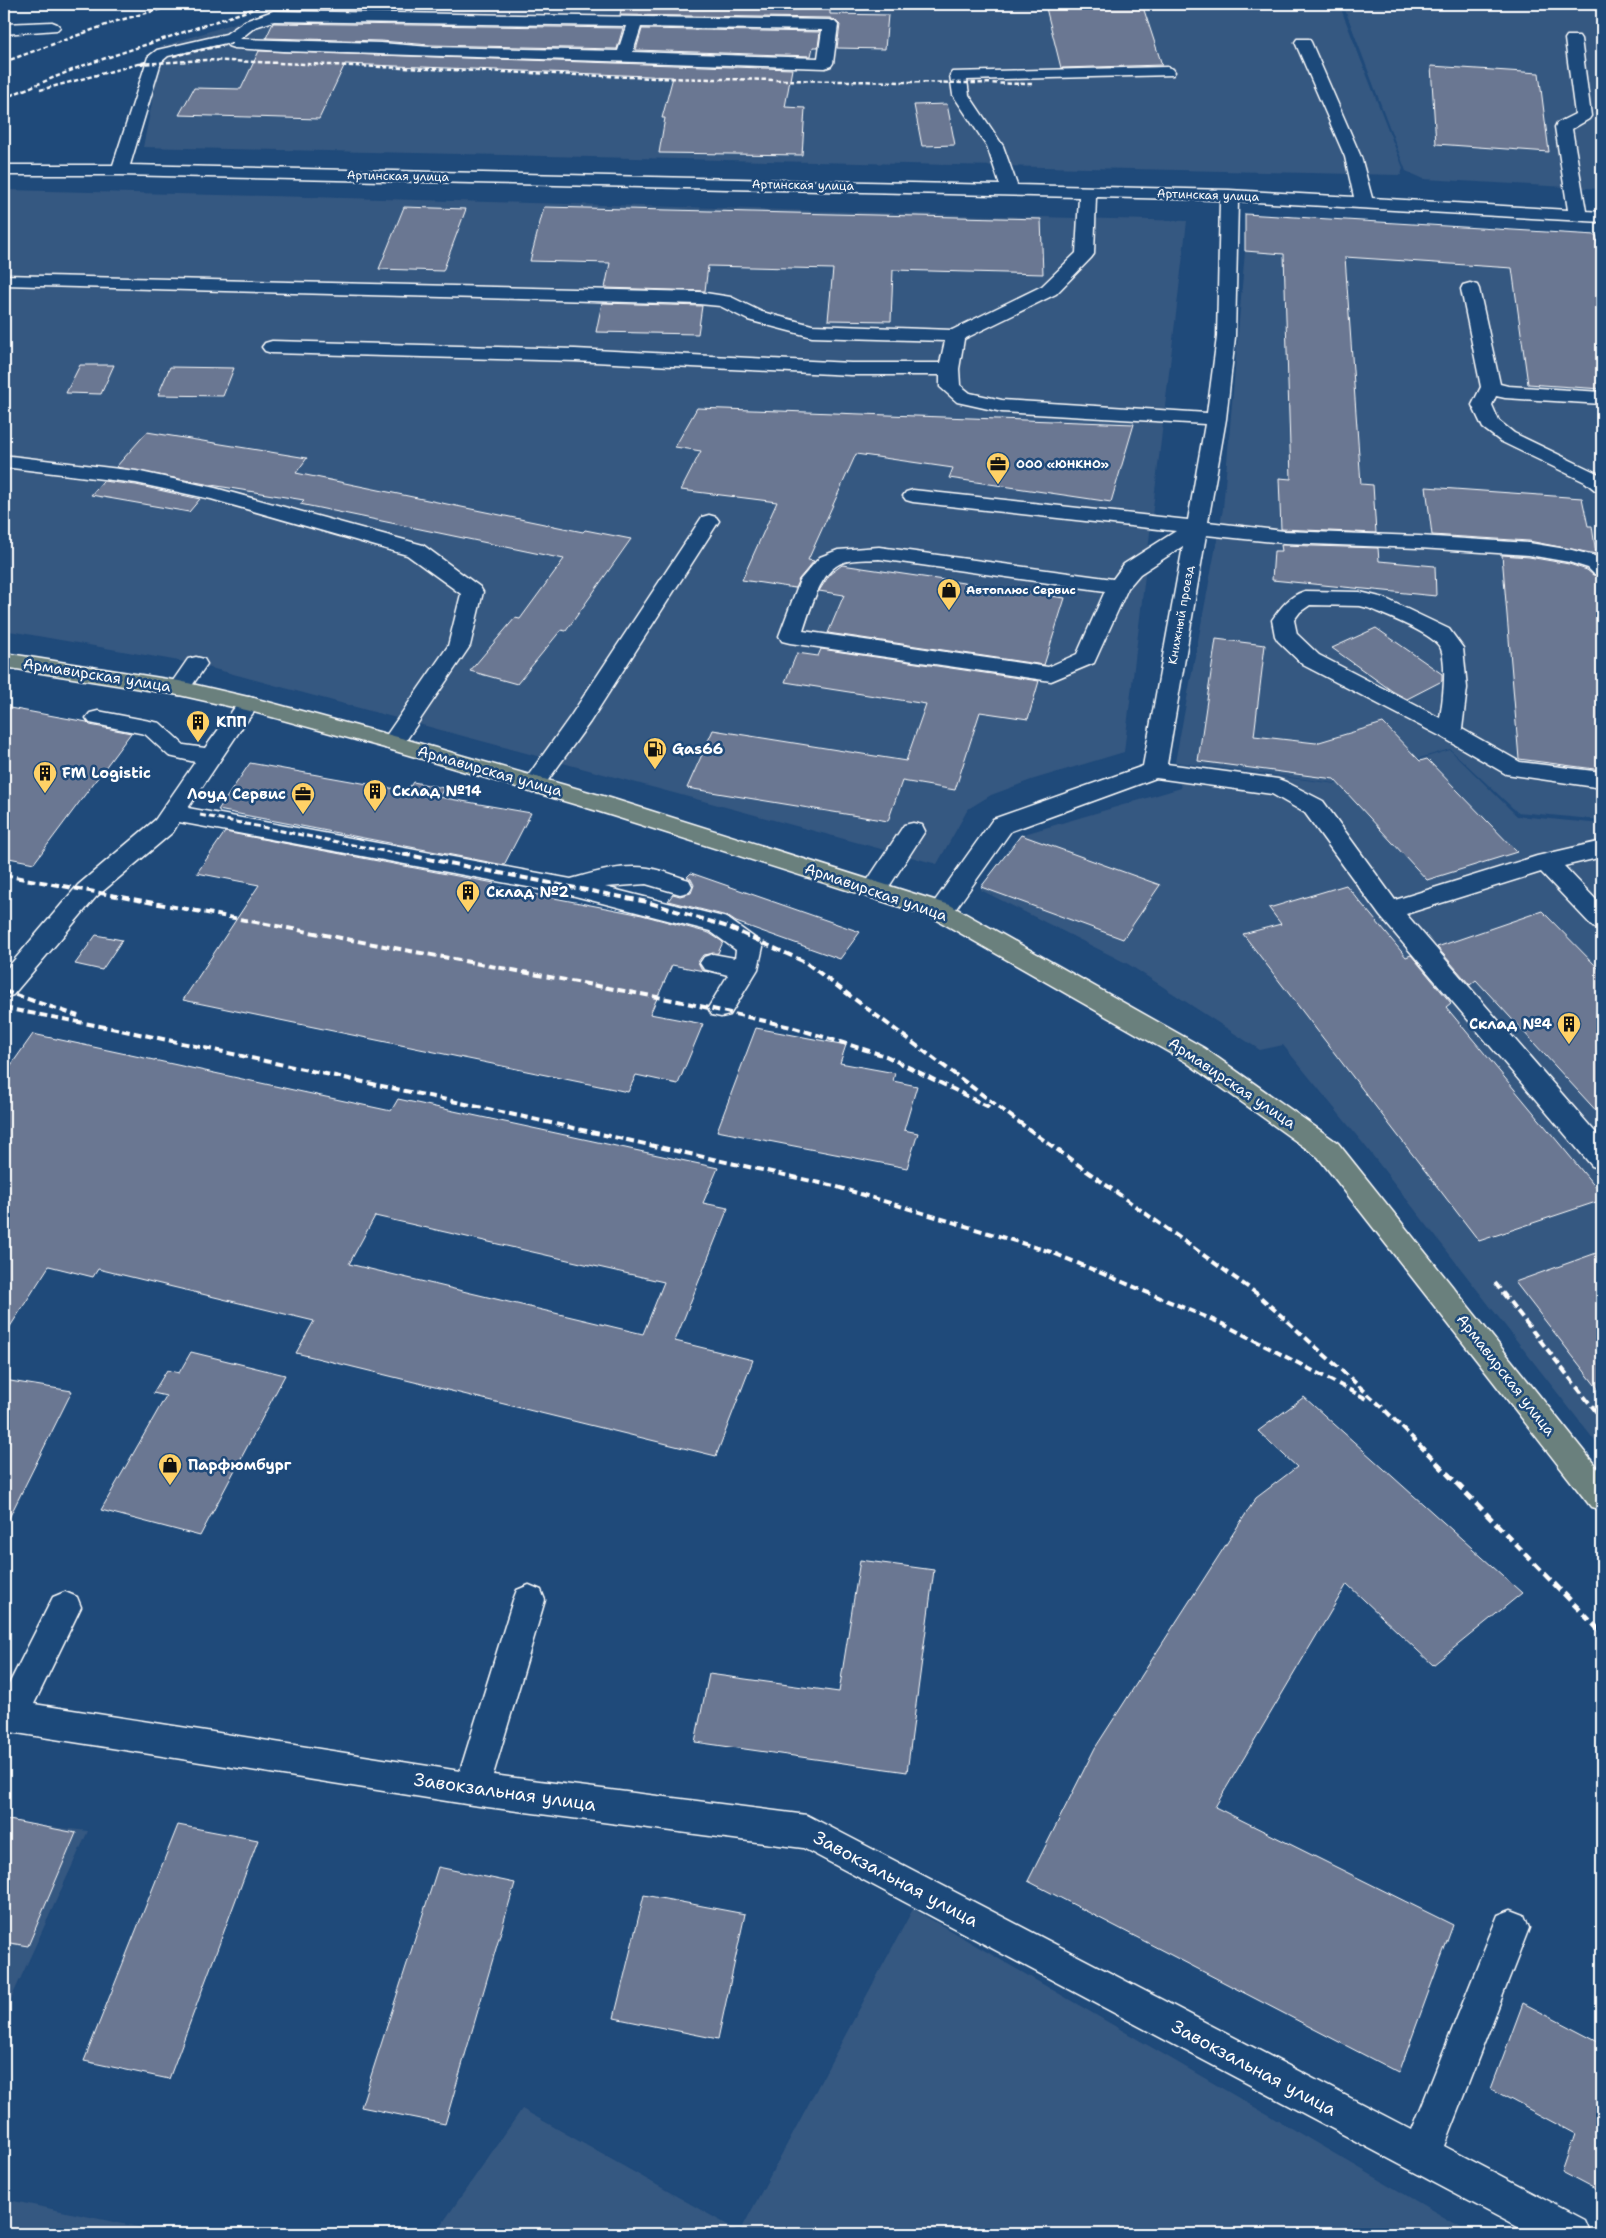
<svg xmlns="http://www.w3.org/2000/svg" width="1606" height="2238" viewBox="0 0 1606 2238" font-family="'Shantell Sans',sans-serif">
<rect width="100%" height="100%" fill="#1f4a7a"/>
<filter id="ink" filterUnits="userSpaceOnUse"><feTurbulence type="fractalNoise" baseFrequency=".02" numOctaves="2"/><feDisplacementMap in="SourceGraphic" scale="10" xChannelSelector="R" yChannelSelector="G"/><feConvolveMatrix kernelMatrix="1 2 1 2 8 2 1 2 1" color-interpolation-filters="sRGB"/></filter>
<g filter="url(#ink)">
<!-- built -->
<g fill="#365881">
<polygon points="467,4 1339,4 1403,168 1401,175 143,147 162,54 154,49 285,7"/>
<polygon points="1343,4 1602,4 1602,189 1424,179 1406,171"/>
<polygon points="4,190 309,197 1187,221 1124,752 1031,780 991,795 968,809 937,864 196,664 4,630"/>
<polygon points="1245,214 1602,236 1602,820 1517,812 1450,749 1335,783 1175,762 1223,509 1245,251"/>
<polygon points="1450,750 1517,816 1602,824 1602,1450 1366,1147 1283,1045 1260,1050 1128,964 981,890 1021,835 1181,788 1175,763 1336,784"/>
<polygon points="4,1822 88,1831 4,2014"/>
<polygon points="913,1909 1473,2234 435,2234 522,2109 740,2232"/>
<polygon points="4,2199 171,2234 4,2234"/>
</g>
<!-- building -->
<g fill="#6b7792" stroke="#fff" fill-rule="evenodd">
<polygon points="622,4 830,4 830,14 888,15 885,49 837,48 840,25 836,21 830,18 620,15"/>
<polygon points="1045,4 1142,4 1162,65 1061,68"/>
<polygon points="273,23 274,23 623,28 617,49 430,45 381,41 266,38"/>
<polygon points="642,29 820,32 818,47 813,47 811,56 636,50"/>
<polygon points="259,51 792,69 785,107 805,108 802,155 659,153 665,118 662,118 673,77 345,64 319,119 179,115 194,88 241,89"/>
<polygon points="1431,66 1539,73 1549,152 1436,144"/>
<polygon points="947,104 955,145 922,146 914,105"/>
<polygon points="404,207 466,209 443,271 379,269"/>
<polygon points="544,207 1041,219 1043,274 893,270 891,321 828,320 833,269 708,266 705,291 605,288 610,263 530,261"/>
<polygon points="1245,214 1596,235 1602,263 1602,389 1528,384 1512,268 1345,257 1361,484 1373,485 1376,533 1281,529 1279,478 1291,479 1284,254 1245,251"/>
<polygon points="602,303 702,306 698,334 596,332"/>
<polygon points="80,365 114,365 101,394 66,393"/>
<polygon points="170,367 234,368 223,396 158,395"/>
<polygon points="697,408 1134,424 1111,502 949,478 953,468 856,454 808,560 814,561 799,579 795,588 742,580 777,502 681,490 701,451 675,447"/>
<polygon points="147,432 307,458 296,473 583,532 585,530 631,539 566,631 561,630 517,684 470,671 515,618 520,619 564,559 300,504 304,500 211,485 116,467"/>
<polygon points="103,481 136,485 200,499 189,512 91,495"/>
<polygon points="1426,487 1582,498 1588,526 1592,526 1596,554 1529,541 1432,535"/>
<polygon points="1281,545 1378,548 1379,561 1435,566 1436,596 1272,580 1274,551 1282,551"/>
<polygon points="1502,555 1529,557 1569,564 1587,570 1593,575 1599,576 1602,604 1602,770 1519,759"/>
<polygon points="842,565 1065,598 1044,665 828,633 844,595 819,591 830,574"/>
<polygon points="1376,628 1442,674 1442,681 1407,699 1392,691 1332,648"/>
<polygon points="1216,639 1265,645 1254,736 1316,743 1383,723 1420,761 1427,759 1517,852 1427,880 1334,779 1198,761"/>
<polygon points="821,649 1039,681 1028,719 980,712 955,790 902,781 888,821 687,788 713,730 906,761 926,704 785,682 797,653 818,656"/>
<polygon points="4,707 87,722 90,725 131,733 34,863 4,857"/>
<polygon points="250,763 407,791 413,782 444,788 439,797 531,813 504,865 218,810"/>
<polygon points="225,832 494,883 492,886 642,915 709,933 723,942 718,953 703,955 698,962 702,970 709,972 672,965 650,1014 703,1024 678,1084 636,1075 628,1092 183,1000 259,885 197,873"/>
<polygon points="1021,835 1160,885 1123,939 981,887"/>
<polygon points="691,873 860,932 840,959 736,922 727,916 668,901 673,894 680,896 691,893 694,885 691,879 687,877"/>
<polygon points="1346,885 1406,957 1411,955 1451,1003 1446,1007 1602,1195 1602,1200 1479,1241 1243,934 1281,924 1269,908"/>
<polygon points="1542,911 1602,972 1602,1117 1476,980 1470,985 1437,947"/>
<polygon points="96,935 122,940 102,970 75,964"/>
<polygon points="756,1028 846,1045 840,1063 895,1073 893,1081 917,1086 904,1130 918,1133 907,1168 717,1131"/>
<path d="M33,1034L391,1111L398,1099L718,1168L703,1203L728,1208L675,1341L753,1360L716,1456L296,1353L314,1321L98,1269L93,1277L49,1266L4,1336V1075ZM375,1216L664,1282L643,1334L349,1264Z"/>
<polygon points="1602,1251 1602,1394 1515,1282"/>
<polygon points="191,1352 285,1375 200,1536 101,1510 166,1396 153,1393 167,1370 179,1373"/>
<polygon points="4,1380 72,1391 4,1528"/>
<polygon points="1304,1397 1522,1593 1433,1665 1347,1584 1215,1807 1453,1925 1399,2073 1028,1881 1095,1748 1256,1498 1297,1467 1258,1431"/>
<polygon points="860,1560 934,1570 907,1772 695,1742 709,1674 839,1692"/>
<polygon points="4,1819 76,1833 28,1946 4,1942"/>
<polygon points="178,1825 258,1840 169,2079 84,2061"/>
<polygon points="438,1867 515,1883 445,2124 361,2107"/>
<polygon points="644,1895 745,1914 718,2039 614,2018"/>
<polygon points="1523,2003 1602,2044 1602,2193 1562,2172 1575,2134 1491,2089"/>
</g>
<g fill="none" stroke-linecap="round" stroke-linejoin="round">
<!-- minor casing -->
<g stroke="#fff" stroke-width="3">
<g id="minor">
<path d="M273,11L830,20L835,22L838,25L833,63L831,66L825,68L283,51L234,48L228,46L226,43L168,56L161,62L130,165L1000,185L987,146L953,95L950,75L952,72L1167,67L1173,69L1175,72L1173,75L967,80L969,95L1003,146L1017,185L1229,190L1354,197L1345,157L1295,42L1297,39H1309L1311,42L1361,157L1372,198L1568,210L1555,127L1557,123L1575,114L1565,39L1567,36H1579L1581,39L1591,116L1589,119L1572,129L1586,211L1602,212V222L1238,201L1235,337L1226,419L1208,522L1284,531L1419,536L1529,543L1572,550L1602,558V575L1594,574L1588,568L1569,562L1529,555L1419,548L1284,543L1206,535L1167,764L1278,779L1286,782L1323,801L1395,900L1537,856L1602,841V857L1564,866L1602,906V930L1593,927L1541,872L1406,914L1602,1140V1169L1592,1166L1380,916L1305,813L1272,794L1156,778L1011,831L950,917L941,920L932,917L928,911L932,905L993,819L1143,766L1183,546L1140,574L1128,588L1094,663L1051,681L790,643L782,641L779,636L800,580L820,557L838,550L879,547L1113,579L1124,564L1176,531L913,502L906,500L903,496L906,492L913,490L1188,520L1205,424L1002,412L957,402L940,387V375H851L575,361L272,353L265,351L262,347L265,343L272,341L575,349L851,363H940L945,341L812,337L748,320L720,306L699,304L4,285V275L699,292L731,297L762,312L812,325L952,330L1042,286L1076,253L1079,197L120,175H4V165H113L148,57L157,50L226,34L245,21ZM274,21L626,26L618,51L430,47L381,43L240,39L255,27ZM641,27L822,30L818,58L633,52ZM1096,197L1220,200L1217,337L1207,413L1002,400L970,393L960,385L959,369L964,339L1056,294L1091,258L1094,254ZM879,559L1105,591L1077,654L1048,667L803,631C810,611 820,569 844,562C854,559 868,560 879,559Z"/>
<polygon points="52,22 57,24 60,27 57,30 4,34 4,24"/>
<polygon points="1470,283 1477,285 1479,289 1500,384 1508,386 1602,392 1602,404 1505,398 1496,396 1492,405 1499,421 1514,433 1599,474 1602,476 1602,492 1595,490 1585,482 1500,441 1483,428 1472,405 1481,387 1461,289 1463,285"/>
<polygon points="11,456 136,471 215,488 423,545 480,587 483,592 470,646 401,748 393,750 385,748 381,743 448,646 461,594 407,555 211,499 136,483 12,468 4,470 4,458"/>
<polygon points="709,515 716,517 719,521 590,722 541,790 533,793 525,790 521,785 525,780 570,717 702,517"/>
<path d="M1305,591L1360,592L1384,598L1449,629L1463,648L1467,688L1462,729L1520,762L1602,772V788L1506,774L1442,737L1303,665L1278,641L1275,636L1272,620C1281,607 1289,596 1305,591ZM1310,605L1360,606L1368,608C1384,615 1435,634 1441,649C1447,665 1443,700 1440,718L1319,655L1297,634L1294,620L1300,612Z"/>
<polygon points="196,657 204,659 207,664 187,693 179,695 171,693 168,688 188,659"/>
<path d="M249,697L257,699L260,704L243,726L188,808L571,879C595,872 623,864 648,868C662,870 676,876 689,880L692,886L689,892L680,894L646,884L605,887L727,918L759,941L763,947L758,969L730,1015L721,1017L712,1015L708,1008L728,975L704,969L700,963L704,957L713,954L735,958L736,950L710,931L571,895L179,822L173,832L96,897L13,995L4,998V972L78,885L155,820L195,762L169,756L145,734L90,723L86,718L90,713L98,711L160,723L184,745L205,748L241,699Z"/>
<polygon points="913,823 922,825 925,831 883,896 874,898 865,896 862,890 865,884 904,825"/>
<polygon points="529,1585 541,1590 545,1600 493,1775 807,1815 1412,2130 1498,1915 1511,1910 1524,1915 1529,1928 1444,2146 1585,2220 1591,2234 1531,2234 803,1848 472,1805 4,1731 4,1694 53,1597 65,1592 77,1597 81,1607 34,1704 460,1771 513,1600 517,1590"/>
</g>
</g>
<!-- major casing -->
<g stroke="#fff" stroke-width="3">
<polygon id="major" points="4,653 179,681 257,699 401,738 610,798 950,905 1204,1048 1338,1143 1602,1474 1602,1510 1591,1507 1318,1157 1186,1062 932,917 594,810 385,748 246,710 179,695 4,667"/>
</g>
<!-- minor -->
<use href="#minor" fill="#1f4a7a" fill-rule="evenodd"/>
<!-- major -->
<use href="#major" fill="#6a807d" fill-rule="evenodd"/>
<!-- rail-far3 -->
<g stroke="#fff" stroke-width="2.5" stroke-dasharray="4.5 2.5" stroke-linecap="butt">
<polyline points="173,56 234,43"/>
<polyline points="4,62 117,21 179,4"/>
<polyline points="139,64 205,60 655,78 1032,84"/>
<polyline points="40,90 146,62"/>
<polyline points="4,98 82,66 268,4"/>
</g>
<!-- rail-far2 -->
<polyline stroke="#fff" stroke-width="3" stroke-dasharray="6 3" stroke-linecap="butt" points="200,815 409,856"/>
<!-- rail-far1 -->
<g stroke="#fff" stroke-width="4" stroke-dasharray="8 4" stroke-linecap="butt">
<polyline points="403,854 647,902 728,927 805,962 1016,1120 1256,1293 1381,1406 1438,1464"/>
<polyline points="4,875 678,1001 791,1027 886,1056 991,1108"/>
<polyline points="4,991 78,1016"/>
<polyline points="4,1008 116,1029 452,1101 834,1186 1051,1252 1225,1325 1367,1399"/>
<polyline points="1495,1283 1602,1419"/>
</g>
<!-- rail -->
<polyline stroke="#fff" stroke-width="5" stroke-dasharray="9 5" stroke-linecap="butt" points="1437,1463 1602,1633"/>
</g>
</g>
<!-- icons -->
<defs>
<g id="office-pin" transform="scale(1.25)"><path d="M0 17L-7.5 6A9.5 9.5 0 1 1 7.5 6Z" fill="#ffd166" stroke="#1f4a7a"/><path d="M-6-3h4V-5.5h4V-3h4V5H-6ZM-1-4.5V-3h2v-1.5ZM-6 0V1H6V0Z" fill="#111"/></g>
<g id="shop-pin" transform="scale(1.25)"><path d="M0 17L-7.5 6A9.5 9.5 0 1 1 7.5 6Z" fill="#ffd166" stroke="#1f4a7a"/><path d="M-5-2.5h2.3a2.7 3.5 0 0 1 5.4 0H5L5.5 6h-11ZM-1.5-2.5h3a1.5 2.3 0 0 0-3 0Z" fill="#111"/></g>
<g id="building-pin" transform="scale(1.25)"><path d="M0 17L-7.5 6A9.5 9.5 0 1 1 7.5 6Z" fill="#ffd166" stroke="#1f4a7a"/><path d="M-4-6H4V6H1V3H-1V6H-4ZM-2.5-4.3h1.7v1.8h-1.7ZM.8-4.3h1.7v1.8H.8ZM-2.5-1h1.7V.8h-1.7ZM.8-1h1.7V.8H.8Z" fill="#111"/></g>
<g id="fuel-pin" transform="scale(1.25)"><path d="M0 17L-7.5 6A9.5 9.5 0 1 1 7.5 6Z" fill="#ffd166" stroke="#1f4a7a"/><path d="M-5.5-6h7V0h2V4h1.3V-2.5L3-4.5l.8-.8L6-3V5H2.5V1h-1V6h-7ZM-4.2-4.7v3.2H.2V-4.7Z" fill="#111"/></g>
</defs>
<g fill-rule="evenodd">
<use href="#office-pin" x="998" y="464"/>
<use href="#shop-pin" x="949" y="590"/>
<use href="#building-pin" x="198" y="722"/>
<use href="#fuel-pin" x="655" y="749"/>
<use href="#building-pin" x="45" y="773"/>
<use href="#building-pin" x="375" y="791"/>
<use href="#office-pin" x="303" y="794"/>
<use href="#building-pin" x="468" y="892"/>
<use href="#building-pin" x="1569" y="1024"/>
<use href="#shop-pin" x="170" y="1465"/>
</g>
<g text-anchor="middle" dominant-baseline="central" stroke-width="5" stroke-linejoin="round" paint-order="stroke">
<!-- far-street labels -->
<g font-size="12" fill="#fff" stroke="#1f4a7a">
<text transform="translate(398 176) rotate(1)">Артинская улица</text>
<text transform="translate(803 185) rotate(1)">Артинская улица</text>
<text transform="translate(1208 195) rotate(2)">Артинская улица</text>
<text transform="translate(1181 615) rotate(-80)">Книжный проезд</text>
</g>
<!-- far-poi labels -->
<g font-size="12" font-weight="bold" fill="#fff" stroke="#1f4a7a" text-anchor="start">
<text x="1016" y="464">ООО «ЮНКНО»</text>
<text x="966" y="590">Автоплюс Сервис</text>
</g>
<!-- street labels -->
<g font-size="15" fill="#fff" stroke="#1f4a7a">
<text transform="translate(97 675) rotate(9)">Армавирская улица</text>
<text transform="translate(490 771) rotate(16)">Армавирская улица</text>
<text transform="translate(876 892) rotate(19)">Армавирская улица</text>
<text transform="translate(1232 1083) rotate(34)">Армавирская улица</text>
<text transform="translate(1506 1375) rotate(52)">Армавирская улица</text>
</g>
<!-- poi labels -->
<g font-size="15" font-weight="bold" fill="#fff" stroke="#1f4a7a" text-anchor="start">
<text x="216" y="722">КПП</text>
<text x="672" y="749">Gas66</text>
<text x="62" y="773">FM Logistic</text>
<text x="392" y="791">Склад №14</text>
<text x="286" y="794" text-anchor="end">Лоуд Сервис</text>
<text x="486" y="892">Склад №2</text>
<text x="1552" y="1024" text-anchor="end">Склад №4</text>
<text x="188" y="1465">Парфюмбург</text>
</g>
<!-- near-street labels -->
<g font-size="18" fill="#fff" stroke="#1f4a7a">
<text transform="translate(505 1792) rotate(8)">Завокзальная улица</text>
<text transform="translate(896 1879) rotate(28)">Завокзальная улица</text>
<text transform="translate(1254 2068) rotate(28)">Завокзальная улица</text>
</g>
</g>
<!-- margin -->
<rect width="1606" height="2238" fill="none" stroke="#1f4a7a" stroke-width="20"/>
<rect x="10" y="10" width="1586" height="2218" fill="none" stroke="#fff" stroke-width="2" filter="url(#ink)"/>
</svg>
